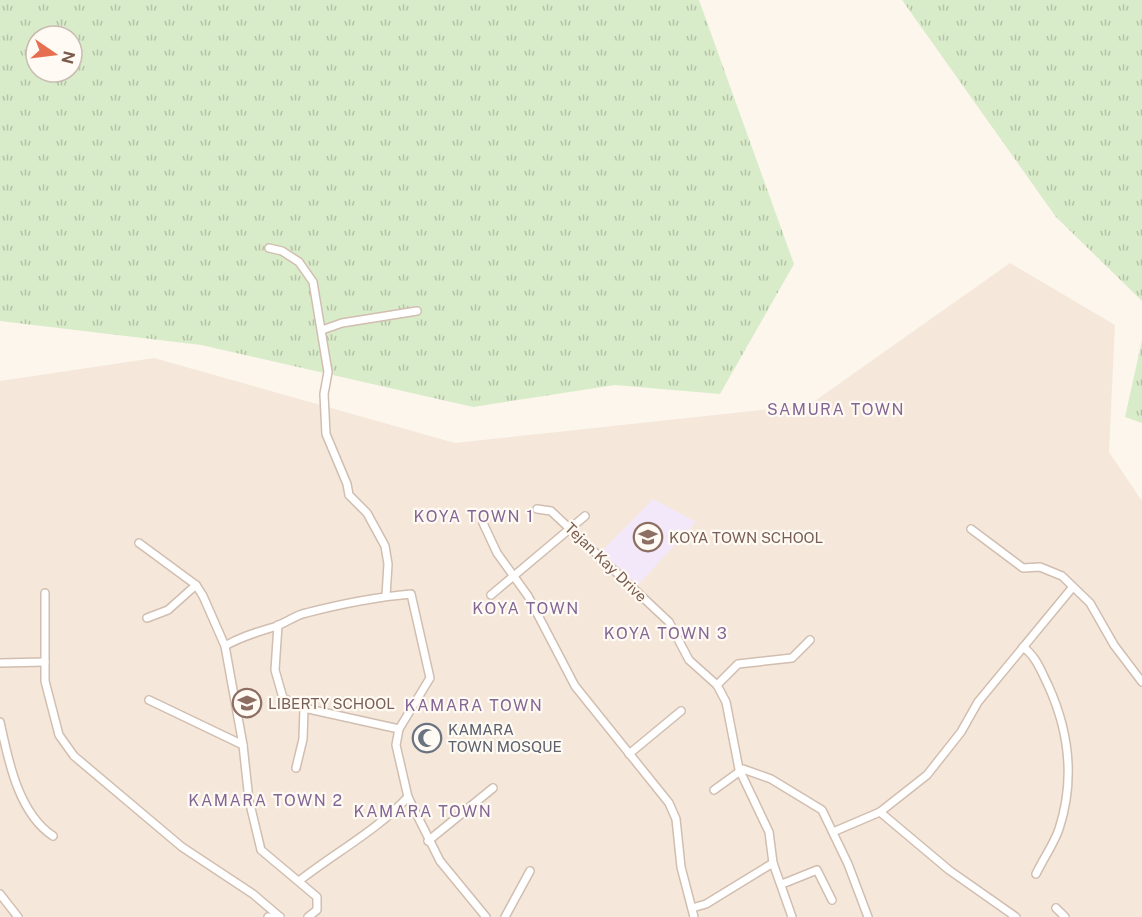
<svg xmlns="http://www.w3.org/2000/svg" width="1142" height="917" viewBox="0 0 1142 917" font-family="'Public Sans',sans-serif">
<defs>
<pattern id="grass-tufts" width="24" height="20" patternUnits="userSpaceOnUse" patternTransform="scale(1.5)"><rect width="24" height="20" fill="#d8ecc9"/><path d="M3 7l-1-3M5 7V3M7 7l1-3M15 17l-1-3M17 17v-4M19 17l1-3" fill="none" stroke="#b4c2a5"/></pattern>
</defs>
<rect width="100%" height="100%" fill="#fdf6ec"/>
<!-- residential -->
<polygon fill="#f5e8da" points="1010,263 1115,325 1109,452 1142,501 1142,917 0,917 0,381 154,358 455,443 809,405"/>
<!-- education -->
<polygon fill="#f3e8fa" points="653,499 696,522 637,586 600,553"/>
<!-- grass -->
<g fill="url(#grass-tufts)" fill-rule="evenodd">
<path d="M0,0H699L794,264L720,394L615,385L473,407L201,345L0,321ZM36,36H72V72H36Z"/>
<polygon points="902,0 1142,0 1142,301 1056,217"/>
<polygon points="1142,340 1142,423 1125,417"/>
</g>
<g fill="none" stroke-linecap="round" stroke-linejoin="round">
<!-- minor casing -->
<g stroke="#d1beb0" stroke-width="10">
<g id="minor">
<polyline points="269,248 282,251 299,262 313,282 328,372 324,394 326,434 347,484 349,495 367,513 385,546 388,564 386,596"/>
<polyline points="322,330 342,323 417,311"/>
<polyline points="537,509 551,511 669,622 689,660 717,685 726,702 739,769 769,832 773,863 792,917"/>
<polyline points="483,523 497,553 528,596 575,686 669,803 676,819 681,867 694,917"/>
<polyline points="971,529 1023,568 1040,567 1062,576 1090,603 1114,645 1142,682"/>
<polyline points="139,543 196,585 203,596 225,646 243,745 249,800 261,850 317,897 317,910 308,917"/>
<polyline points="45,593 45,681 59,735 74,756 182,847 253,894 280,917"/>
<polyline points="491,595 585,516"/>
<polyline points="147,618 168,610 196,585"/>
<polyline points="278,625 275,670 283,698 304,708 399,729"/>
<path d="M225,646C242,636 258,632 277,626C287,622 296,615 306,613C341,604 375,597 411,594L430,678L399,729L396,745L408,797L440,861L486,917"/>
<path d="M1023,647C1036,656 1041,671 1048,685C1069,731 1075,780 1059,829C1054,844 1043,859 1036,874"/>
<polyline points="0,663 45,662"/>
<polyline points="717,685 738,664 792,658 810,640"/>
<polyline points="149,700 243,745"/>
<path d="M0,722C8,759 18,813 53,836"/>
<polyline points="629,754 681,711"/>
<polyline points="296,768 303,739 304,708"/>
<polyline points="714,790 743,769 771,779 822,810 848,864 868,917"/>
<polyline points="880,812 949,870 1016,917"/>
<polyline points="833,832 880,812 927,775 961,732 978,702 1072,588"/>
<polyline points="428,841 493,788"/>
<path d="M299,881C336,852 376,831 408,797"/>
<polyline points="782,884 817,870 832,900"/>
<polyline points="0,894 18,917"/>
<polyline points="692,908 706,904 773,863"/>
<polyline points="1056,908 1065,917"/>
<polyline points="268,917 280,917"/>
<polyline points="505,917 530,871"/>
</g>
</g>
<!-- minor -->
<use href="#minor" stroke="#fff" stroke-width="7"/>
</g>
<!-- icons -->
<defs>
<g id="school-ring" transform="scale(1.5)"><circle r="9.5" fill="#fffaf3" stroke="#8d6e63" stroke-width="1.5"/><path d="M0-5L7-2L0 1L-7-2ZM-4 1L0 2.5L4 1V4Q0 6-4 4Z" fill="#8d6e63"/></g>
<g id="mosque-ring" transform="scale(1.5)"><circle r="9.5" fill="#fffaf3" stroke="#6b7280" stroke-width="1.5"/><path d="M3.5-4.9A6 6 0 1 0 3.5 4.9A5 5 0 1 1 3.5-4.9Z" fill="#6b7280"/></g>
</defs>
<g fill-rule="evenodd">
<use href="#school-ring" x="648" y="537"/>
<use href="#school-ring" x="247" y="703"/>
<use href="#mosque-ring" x="427" y="738"/>
</g>
<g text-anchor="middle" dominant-baseline="central" stroke-width="4.5" stroke-linejoin="round" paint-order="stroke">
<!-- education labels -->
<g font-size="15" fill="#785e54" stroke="#fffaf3" text-anchor="start">
<text x="669" y="537">KOYA TOWN SCHOOL</text>
<text x="268" y="703">LIBERTY SCHOOL</text>
</g>
<!-- street labels -->
<g font-size="15" fill="#7a5c4d" stroke="#fffaf3">
<text transform="translate(606 562) rotate(44)">Tejan Kay Drive</text>
</g>
<!-- worship labels -->
<g font-size="15" fill="#5b616d" stroke="#fffaf3" text-anchor="start">
<text x="448" y="729">KAMARA<tspan x="448" dy="17">TOWN MOSQUE</tspan></text>
</g>
<!-- neighbourhood labels -->
<g font-size="16" letter-spacing="1.5" fill="#846695" stroke="#fffaf3">
<text x="836" y="409">SAMURA TOWN</text>
<text x="474" y="516">KOYA TOWN 1</text>
<text x="526" y="608">KOYA TOWN</text>
<text x="666" y="633">KOYA TOWN 3</text>
<text x="474" y="705">KAMARA TOWN</text>
<text x="266" y="800">KAMARA TOWN 2</text>
<text x="423" y="811">KAMARA TOWN</text>
</g>
</g>
<!-- north arrow -->
<g transform="translate(54 54) rotate(104)"><circle r="28" fill="#fffaf3" stroke="#cabbb1" stroke-width="1.5"/>
<path d="M0-4.5L10 22L0 15L-10 22Z" fill="#e76f51"/>
<text y="-9" font-size="16" font-weight="bold" text-anchor="middle" fill="#7a5c4d">N</text>
</g>
</svg>
